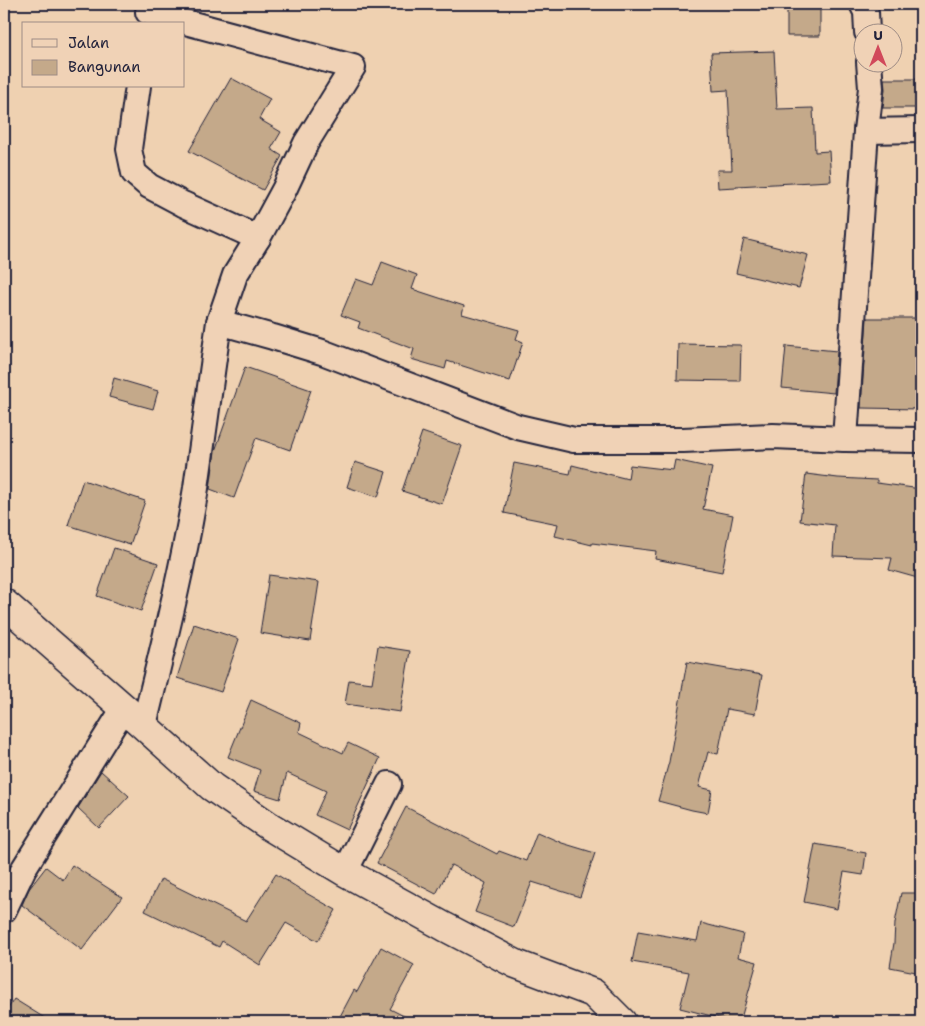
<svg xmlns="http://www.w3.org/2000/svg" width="925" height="1026" viewBox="0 0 925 1026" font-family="'Shantell Sans',sans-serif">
<rect width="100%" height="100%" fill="#efd1b1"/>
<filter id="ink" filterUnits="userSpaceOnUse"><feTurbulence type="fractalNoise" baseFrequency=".02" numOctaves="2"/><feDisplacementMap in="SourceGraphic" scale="10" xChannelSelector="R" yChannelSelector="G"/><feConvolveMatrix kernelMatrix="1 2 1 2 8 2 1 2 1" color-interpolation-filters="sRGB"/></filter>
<g filter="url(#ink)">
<!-- building -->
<g fill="#c4a98a" stroke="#22223b">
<polygon points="787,4 809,4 809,9 820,9 820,36 787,36"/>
<polygon points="774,51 777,109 813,108 815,152 829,151 831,181 736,186 736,187 718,188 717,170 732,170 728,90 713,91 711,53"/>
<polygon points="231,78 270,99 259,119 281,132 271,149 282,156 263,190 189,151"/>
<polygon points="884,79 921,79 921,108 883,108 885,89"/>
<polygon points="744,239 808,255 799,288 736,273"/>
<polygon points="382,262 417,275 412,289 464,306 462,314 519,330 516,339 523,342 510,381 447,361 445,369 411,359 414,349 358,328 360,322 341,315 356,279 373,285"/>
<polygon points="867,318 921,318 921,409 861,408"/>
<polygon points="678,344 741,345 740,381 677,380"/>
<polygon points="786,346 837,351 834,393 782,388"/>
<polygon points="245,367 311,390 290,450 256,438 234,498 210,489 215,451"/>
<polygon points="114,378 158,391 153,409 109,397"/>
<polygon points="422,432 462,446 442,504 402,491"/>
<polygon points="675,460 712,468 703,509 733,515 722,572 655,559 656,551 592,543 592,545 555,536 558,524 504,513 514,463 570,474 572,465 628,479 630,465 673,470"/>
<polygon points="355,462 386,472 378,497 347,487"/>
<polygon points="806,474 838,478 877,480 877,483 921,489 921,579 889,570 892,558 833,556 835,525 800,521"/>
<polygon points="83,480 145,501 130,545 68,525"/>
<polygon points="114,548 158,563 141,611 97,596"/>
<polygon points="269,575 319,582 310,641 260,633"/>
<polygon points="194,624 239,639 221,692 177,678"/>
<polygon points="378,646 410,651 400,712 345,704 349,680 372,683"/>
<polygon points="687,662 762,675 755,714 727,709 718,754 708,752 699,787 712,790 708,813 692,810 658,801 669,762"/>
<polygon points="251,700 301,723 299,732 343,753 348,743 380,758 347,830 315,815 326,791 287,773 280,799 254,791 260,770 228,757"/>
<polygon points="101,771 129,796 99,828 78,808"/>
<polygon points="406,807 497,854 499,851 526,861 537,832 562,843 595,853 580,897 532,882 514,927 475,912 486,883 451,865 436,894 377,863"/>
<polygon points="815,844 866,853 863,875 844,872 837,909 804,902"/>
<polygon points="72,865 122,897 82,950 22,905 29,889 46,867 63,880"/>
<polygon points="276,874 306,893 336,910 318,941 286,923 260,965 222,941 219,947 145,911 161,879 246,921"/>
<polygon points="901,893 921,893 921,973 890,967 894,943 895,923"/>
<polygon points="701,923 743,934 738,957 757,962 740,1022 735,1022 680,1008 689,972 632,962 638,931 697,941"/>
<polygon points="381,947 414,965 390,1009 416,1022 337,1022 354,990 357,992"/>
<polygon points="14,999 51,1022 4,1022 4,1015"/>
</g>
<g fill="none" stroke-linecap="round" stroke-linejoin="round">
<!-- street casing -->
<g stroke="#22223b" stroke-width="28">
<g id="street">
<polyline points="862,4 866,12 867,32"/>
<polyline points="148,12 353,67 306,143 284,190 258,238 235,275 219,322"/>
<polyline points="138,86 129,149 134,173 149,186 183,204 258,238"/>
<polyline points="866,131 921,130"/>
<polyline points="845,439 866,131 871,88 869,62"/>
<path d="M144,725C163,647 183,568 196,488C204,433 211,377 219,322L273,337L322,352L518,427L574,440H683L773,436L845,439L921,440"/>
<polyline points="345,872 389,784"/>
<polyline points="4,910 24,868 124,708"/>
</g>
</g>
<!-- secondary casing -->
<g stroke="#22223b" stroke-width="31">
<polyline id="secondary" points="4,603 124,708 212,787 269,826 345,872 445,927 516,964 593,993 622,1022"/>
</g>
<!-- street -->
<use href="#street" stroke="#f0d2b6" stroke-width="24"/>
<!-- secondary -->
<use href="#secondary" stroke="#f0d2b6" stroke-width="28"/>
</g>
</g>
<!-- margin -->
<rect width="925" height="1026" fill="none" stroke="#f0d2b6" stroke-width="20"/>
<rect x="10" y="10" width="905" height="1006" fill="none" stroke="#22223b" stroke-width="2" filter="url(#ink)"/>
<!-- legend -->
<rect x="22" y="22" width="162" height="65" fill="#f0d2b6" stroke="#9e8c85"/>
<rect x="32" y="39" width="25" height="8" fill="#f0d2b6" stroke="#9e8c85"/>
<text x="68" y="48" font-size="15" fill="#22223b">Jalan</text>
<rect x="32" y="60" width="25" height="15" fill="#c4a98a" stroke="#9e8c85"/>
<text x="68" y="72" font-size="15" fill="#22223b">Bangunan</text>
<!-- north arrow -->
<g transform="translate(878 48)"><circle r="24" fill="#f0d2b6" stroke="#9e8c85"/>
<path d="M0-4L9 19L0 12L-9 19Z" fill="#d1495b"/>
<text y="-8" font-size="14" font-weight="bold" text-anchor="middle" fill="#22223b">U</text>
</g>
</svg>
